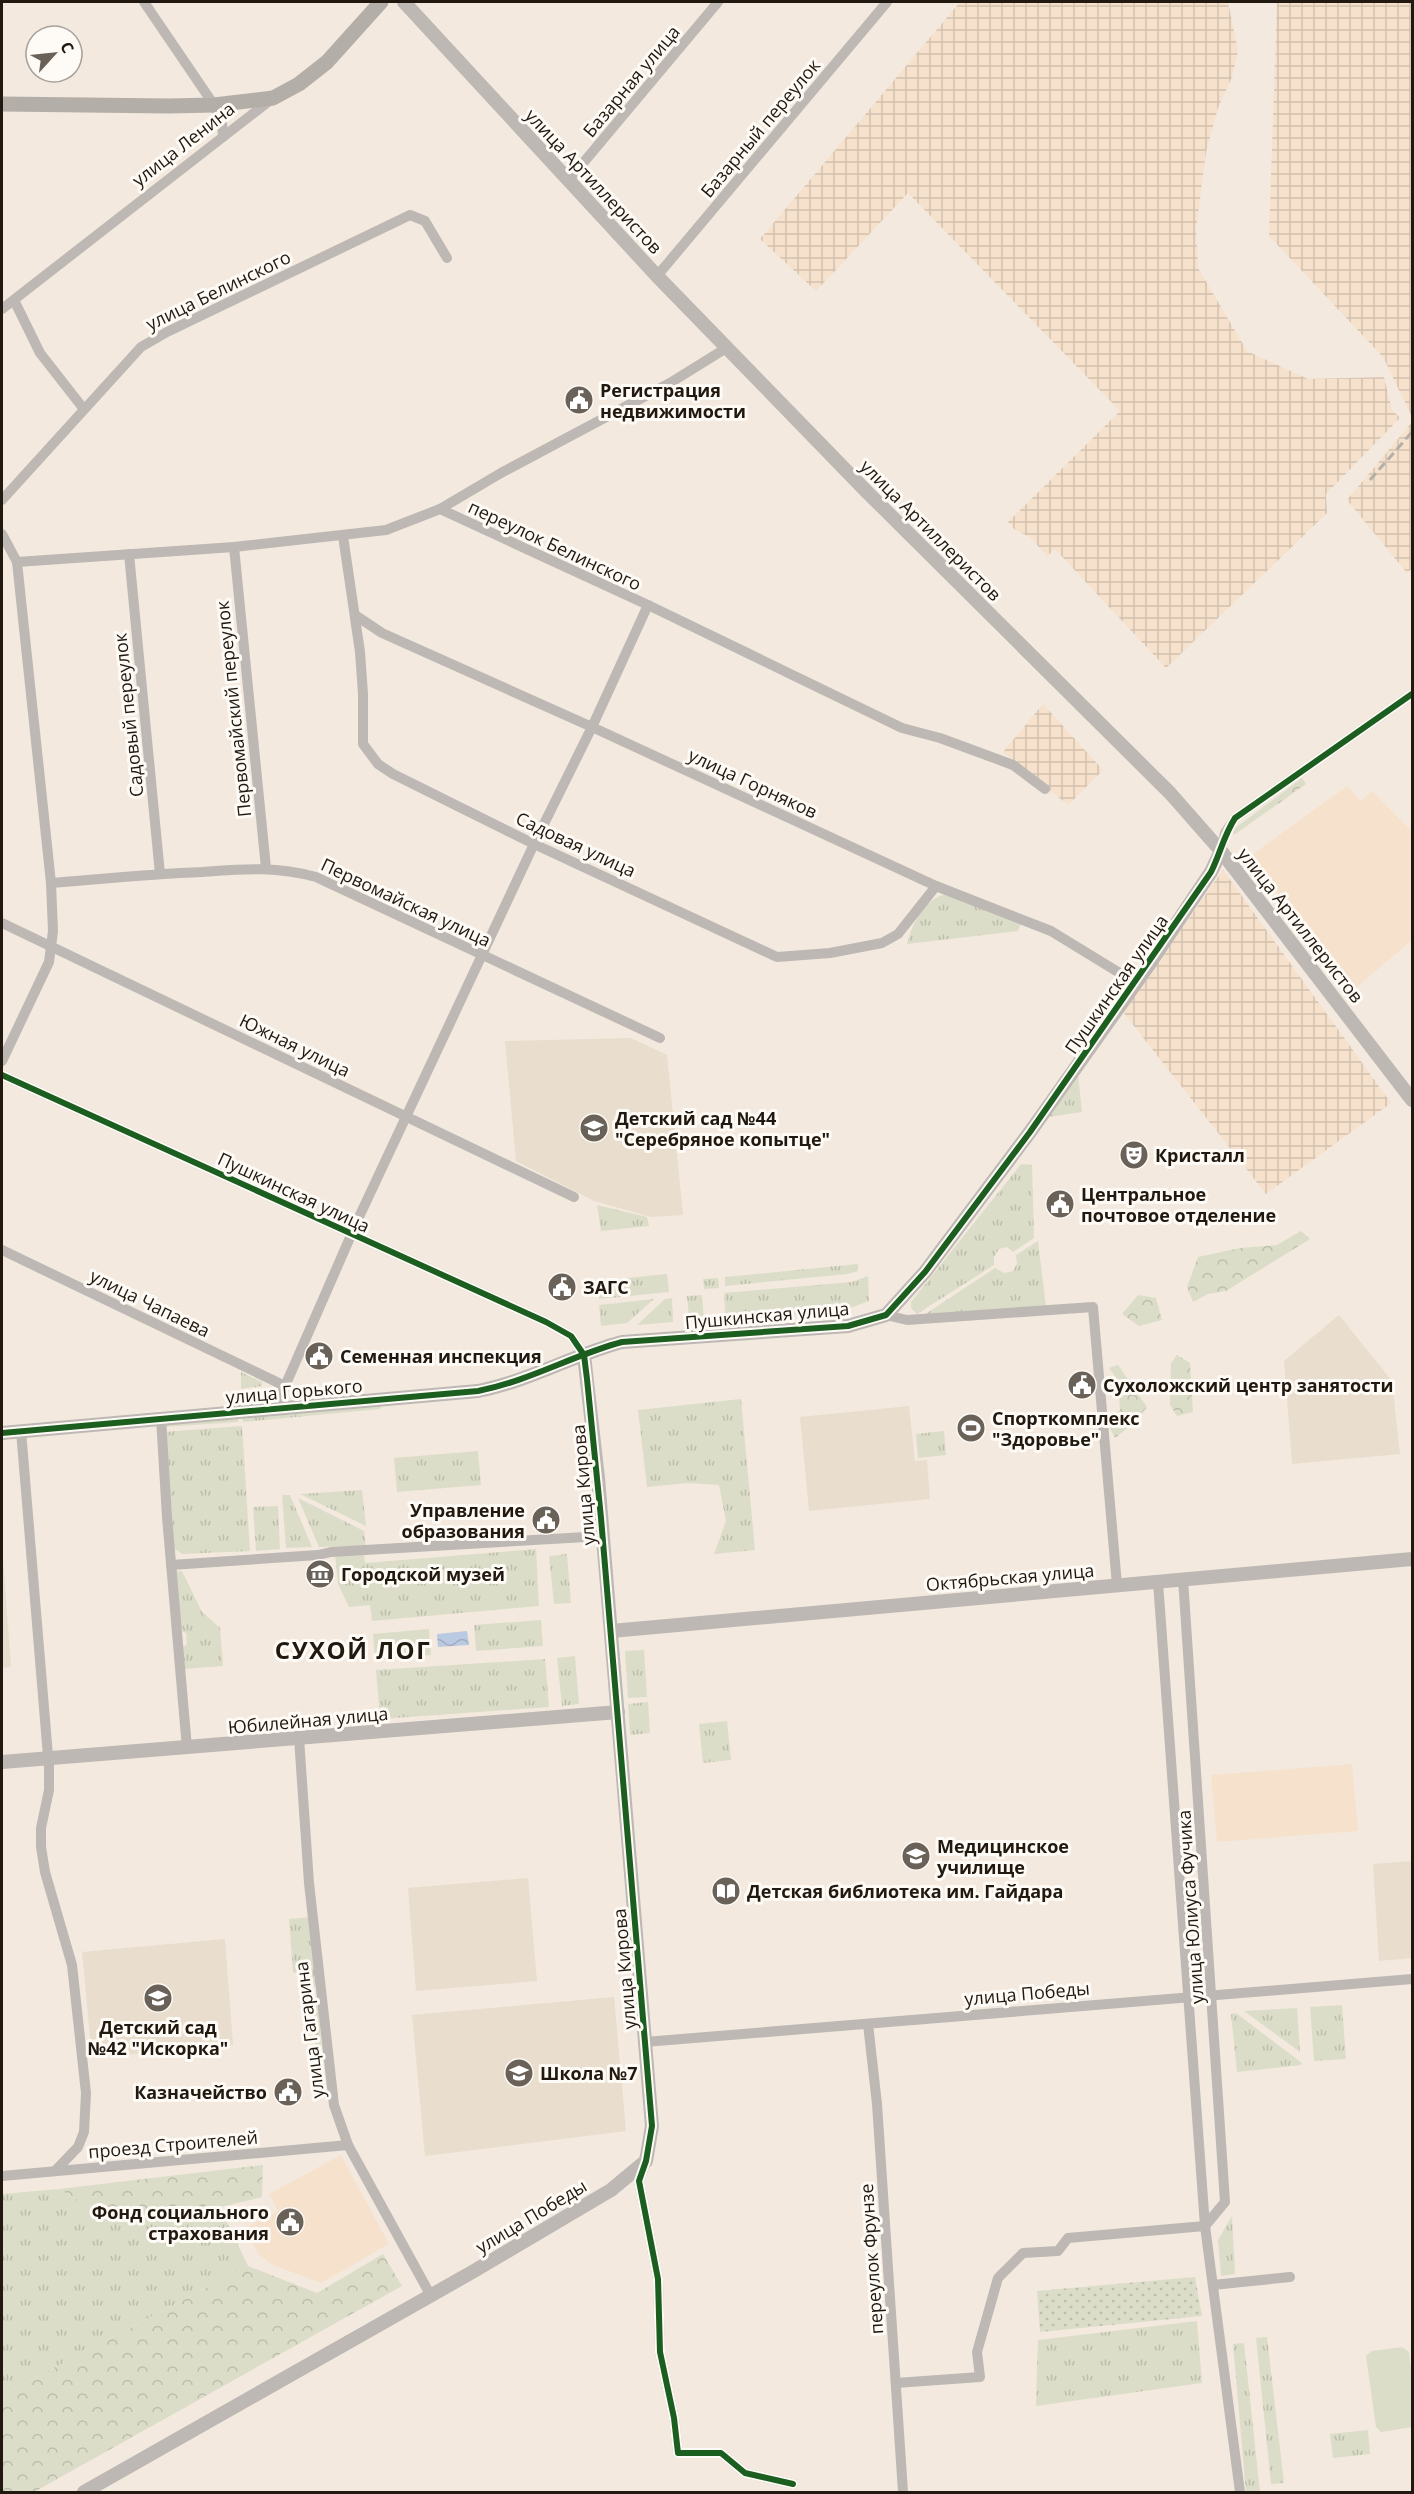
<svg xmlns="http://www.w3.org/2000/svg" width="1414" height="2494" viewBox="0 0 1414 2494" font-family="'Open Sans',sans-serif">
<defs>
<pattern id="industrial-grid" width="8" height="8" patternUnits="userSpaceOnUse" patternTransform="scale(1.5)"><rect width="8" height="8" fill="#f6e2cc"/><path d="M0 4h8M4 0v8" fill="none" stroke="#d3c1ae"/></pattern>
<pattern id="grass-tufts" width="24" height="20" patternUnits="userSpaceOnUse" patternTransform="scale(1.5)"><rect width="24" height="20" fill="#dcddc8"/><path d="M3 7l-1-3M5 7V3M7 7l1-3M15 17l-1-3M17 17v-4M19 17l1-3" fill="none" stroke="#bcbdab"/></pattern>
<pattern id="forest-crowns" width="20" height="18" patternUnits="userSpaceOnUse" patternTransform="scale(1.5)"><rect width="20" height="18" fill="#dcddc8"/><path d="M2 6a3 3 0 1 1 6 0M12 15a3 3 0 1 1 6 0" fill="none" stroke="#bcbdab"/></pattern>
<pattern id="garden-dots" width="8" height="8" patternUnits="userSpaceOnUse" patternTransform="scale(1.5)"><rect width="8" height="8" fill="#dcddc8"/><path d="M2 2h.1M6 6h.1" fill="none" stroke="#bcbdab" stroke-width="1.8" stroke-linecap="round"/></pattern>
<pattern id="water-waves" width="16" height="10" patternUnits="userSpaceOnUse" patternTransform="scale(1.5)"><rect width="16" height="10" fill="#bacae2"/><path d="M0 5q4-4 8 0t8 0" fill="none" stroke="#a0adc1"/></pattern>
</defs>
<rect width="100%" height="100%" fill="#f3e9de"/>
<!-- built -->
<g fill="#f6e2cc">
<polygon points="1347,786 1361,801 1372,791 1412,832 1412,940 1351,992 1249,857"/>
<polygon points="1352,1764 1358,1831 1217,1842 1211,1775"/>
<polygon points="341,2155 389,2244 321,2283 273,2265 259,2255 245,2228 278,2211 269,2194"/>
</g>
<!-- industrial -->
<g fill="url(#industrial-grid)">
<polygon points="960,2 1228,2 1238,51 1232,77 1218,108 1206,152 1196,229 1198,268 1247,351 1308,379 1384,377 1392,410 1400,418 1326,494 1327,513 1166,668 1055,549 1047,556 1030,537 1015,530 1008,522 1120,411 908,193 816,291 760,239"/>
<polygon points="1277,2 1412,2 1412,417 1383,357 1269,236"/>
<polygon points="1412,422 1412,569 1407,573 1347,500"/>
<polygon points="1043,704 1103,770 1068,805 1003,752"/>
<polygon points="1223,870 1391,1103 1266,1194 1123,1012"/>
</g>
<!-- education -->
<g fill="#e9ddcd">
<polygon points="631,1038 667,1055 683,1215 651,1217 594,1201 516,1161 505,1041"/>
<polygon points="1339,1315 1392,1381 1400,1454 1292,1464 1284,1361"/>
<polygon points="909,1406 915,1461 927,1460 930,1499 809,1511 800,1417"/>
<polygon points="2,1544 11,1667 2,1668"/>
<polygon points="1412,1861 1412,1958 1379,1961 1373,1864"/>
<polygon points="528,1878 537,1981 416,1991 408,1888"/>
<polygon points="225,1939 233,2045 92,2058 82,1952"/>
<polygon points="614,1997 626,2131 425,2156 412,2015"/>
</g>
<!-- grass -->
<g fill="url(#grass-tufts)">
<path d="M947,894L1021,923L1018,931L907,944C912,923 925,898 947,894Z"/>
<polygon points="1078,1074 1082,1112 1048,1117"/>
<polygon points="1021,1164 1032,1165 1034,1238 1013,1252 1007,1247 999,1249 994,1257 994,1265 917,1314 911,1308 911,1302"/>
<polygon points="597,1205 647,1217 649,1226 601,1231"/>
<polygon points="1038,1241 1046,1307 924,1315 995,1268 1004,1273 1013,1271 1017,1264 1016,1255"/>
<polygon points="858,1264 858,1271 847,1274 725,1286 725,1277"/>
<polygon points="667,1274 669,1292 599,1299 597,1281"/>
<polygon points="868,1276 869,1301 845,1310 726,1321 724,1293 852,1282"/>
<polygon points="718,1278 719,1288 704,1289 703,1279"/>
<polygon points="702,1295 704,1323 694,1323 689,1318 687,1296"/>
<polygon points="672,1298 673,1322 637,1325 665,1299"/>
<polygon points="654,1299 627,1323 601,1326 599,1305"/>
<polygon points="241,1372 262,1382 262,1386 241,1389"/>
<polygon points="741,1399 755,1550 714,1554 726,1521 719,1485 688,1483 647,1487 638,1410"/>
<polygon points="381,1406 380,1409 243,1422 243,1415"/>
<polygon points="238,1415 238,1422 164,1427 164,1422"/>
<polygon points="242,1426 250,1551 182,1554 173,1547 164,1432"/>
<polygon points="944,1431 946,1455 918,1458 916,1434"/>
<polygon points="478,1451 481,1485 397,1492 394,1458"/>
<polygon points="362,1490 366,1526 300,1494"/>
<polygon points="282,1495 290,1495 312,1547 286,1548"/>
<polygon points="298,1498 364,1531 366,1546 319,1547"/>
<polygon points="278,1506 280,1549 256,1551 253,1507"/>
<polygon points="536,1549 539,1606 372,1621 370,1605 349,1607 338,1584 335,1555 364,1553 365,1563"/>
<polygon points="567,1554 571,1603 554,1604 549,1556"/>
<polygon points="175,1571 182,1571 202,1612 220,1628 223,1666 184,1669 182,1648 187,1644 186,1633 181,1631"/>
<polygon points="541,1620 543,1646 476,1651 474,1625"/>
<polygon points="429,1629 431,1655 375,1660 373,1634"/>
<polygon points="644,1650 647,1697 628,1698 625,1651"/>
<polygon points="575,1656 579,1704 562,1706 557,1658"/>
<polygon points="545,1659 549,1707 380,1719 376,1670"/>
<polygon points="648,1702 650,1733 630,1735 628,1704"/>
<polygon points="727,1721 731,1760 703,1763 699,1724"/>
<polygon points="311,1917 316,1986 311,1987 310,1971 293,1973 289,1919"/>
<polygon points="318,2002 322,2054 316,2054 312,2003"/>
<polygon points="1342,2005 1346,2059 1314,2061 1310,2007"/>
<polygon points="1297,2008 1300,2052 1244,2011"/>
<polygon points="1236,2013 1302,2063 1301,2065 1237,2072 1231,2014"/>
<polygon points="59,2189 115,2222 220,2207 248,2266 2,2395 2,2194"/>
<polygon points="1232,2216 1235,2274 1221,2276 1218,2240"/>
<polygon points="1197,2321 1202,2383 1036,2406 1038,2340"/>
<polygon points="1267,2337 1284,2483 1271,2484 1256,2338"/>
<polygon points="1244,2343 1260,2492 1246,2492 1233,2344"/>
<polygon points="1368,2430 1370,2454 1333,2458 1330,2434"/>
</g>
<!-- forest -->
<g fill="url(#forest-crowns)">
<polygon points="1302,778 1306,784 1234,835 1231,831"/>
<polygon points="1301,1231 1310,1239 1226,1291 1208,1294 1193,1302 1187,1287 1198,1257 1240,1248 1277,1245"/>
<polygon points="1138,1295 1156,1298 1162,1320 1139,1326 1122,1314"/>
<polygon points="1177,1355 1190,1363 1193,1412 1177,1416 1170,1405 1171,1363"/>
<polygon points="1118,1365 1147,1407 1134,1423 1115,1438 1105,1419 1120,1410 1118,1380 1109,1368"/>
<polygon points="263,2165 262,2197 220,2207 115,2222 59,2189"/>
<polygon points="383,2254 402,2286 34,2492 2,2492 2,2395 248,2266 317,2293"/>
</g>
<!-- garden -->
<polygon fill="url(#garden-dots)" points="1195,2277 1202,2316 1040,2332 1037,2291"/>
<!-- pitch -->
<polygon fill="#dcddc8" points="1402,2347 1409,2352 1412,2382 1412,2427 1381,2432 1376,2427 1366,2356 1372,2351"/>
<!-- water -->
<polygon fill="url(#water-waves)" points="467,1631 469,1645 438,1647 437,1634"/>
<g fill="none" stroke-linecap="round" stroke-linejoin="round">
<!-- minor -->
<g stroke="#bdb8b4" stroke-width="10">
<polyline points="144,2 214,105 222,121 223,137"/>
<polyline points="568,181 718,2"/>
<polyline points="657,276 887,2"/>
<polyline points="14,300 40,353 83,408"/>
<polyline points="2,309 273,98"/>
<polyline points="2,500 141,347 167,332 410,215 425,221 447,258"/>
<polyline points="440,509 648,605 902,728 940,738 1013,765 1045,789"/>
<polyline points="2,534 17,562 51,883 53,931 49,962 2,1061"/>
<polyline points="343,536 360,652 363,694 363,744 378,764 393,774 534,844 777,957 830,953 882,943 898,934 936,886"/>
<polyline points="234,547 266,868"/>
<polyline points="129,554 160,874"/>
<polyline points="17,562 234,547 386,530 440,509 501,473 670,383 728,347"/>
<polyline points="355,615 382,633 592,727 936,886 1051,931 1136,983"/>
<polyline points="1221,851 1225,833 1235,818 1412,694"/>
<path d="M51,883C101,879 152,874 202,872C244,869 275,866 316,877L660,1038"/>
<polyline points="2,923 574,1197"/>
<polyline points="2,1075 546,1322 571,1336 584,1355"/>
<polyline points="2,1250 285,1386"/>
<polyline points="886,1315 907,1320 1093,1307 1117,1585"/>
<polyline points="275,1409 359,1217 534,844 592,727 648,605"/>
<polyline points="161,1418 167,1517 187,1748"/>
<polyline points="21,1431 49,1768 49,1790 41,1828 41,1847 45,1872 72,1965 86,2093 84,2132 78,2147 55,2171"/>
<polyline points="171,1565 318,1555 331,1552 603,1536"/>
<polyline points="1183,1579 1225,2202 1205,2226"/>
<polyline points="1158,1582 1205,2226 1240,2492"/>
<polyline points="299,1738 309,1883 334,2105 348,2145 431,2296"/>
<polyline points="868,2024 877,2104 903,2492"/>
<polyline points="645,2042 1412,1979"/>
<polyline points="646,2162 639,2181 658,2279 660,2352 674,2418 678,2453 721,2453 745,2473 793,2484"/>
<polyline points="2,2176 348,2145"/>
<polyline points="1213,2285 1290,2277"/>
<polyline points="896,2383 980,2377 977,2352 998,2278 1023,2253 1058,2251 1068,2238 1205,2226"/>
</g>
<!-- tertiary -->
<g stroke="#bdb8b4" stroke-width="14">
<polyline points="404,2 657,276 867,492 1170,793 1221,851 1412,1100"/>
<path d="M2,1433L478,1391C529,1381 573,1355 622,1342L848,1326L886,1315L925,1272L1030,1132L1148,966L1211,872L1221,851"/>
<polyline points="611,1631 1412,1559"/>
<polyline points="2,1762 618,1712"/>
<polyline points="84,2492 474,2271 611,2190 646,2161 652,2126 598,1478 584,1355"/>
</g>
<!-- secondary -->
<polyline stroke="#b3aea8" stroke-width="15" points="2,104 169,106 214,105 273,98 299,84 327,62 381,2"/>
<!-- rail -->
<polyline stroke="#b5afa9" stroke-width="3" stroke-dasharray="9 4.5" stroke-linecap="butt" points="1370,480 1412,432"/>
<!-- cycleway casing -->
<g stroke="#fefaf5" stroke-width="10">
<g id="cycleway">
<polyline points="2,1075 546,1322 571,1336 584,1355 587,1379 601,1518 652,2126 646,2161 639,2181 658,2279 660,2352 674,2418 678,2453 721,2453 745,2473 793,2484"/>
<path d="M2,1433L478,1391C529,1381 573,1355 622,1342L848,1326L886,1315L925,1272L1030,1132L1211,872C1220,854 1224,835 1235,818L1412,694"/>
</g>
</g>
<!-- cycleway -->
<use href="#cycleway" stroke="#1b5e20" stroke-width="6"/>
</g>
<!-- icons -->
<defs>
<g id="civic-disc" transform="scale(1.5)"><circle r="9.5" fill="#6a6258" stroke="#fefaf5"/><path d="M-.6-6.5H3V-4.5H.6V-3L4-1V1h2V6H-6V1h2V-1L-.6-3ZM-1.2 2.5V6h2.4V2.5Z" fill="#fff"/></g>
<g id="school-disc" transform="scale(1.5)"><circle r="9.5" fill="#6a6258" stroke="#fefaf5"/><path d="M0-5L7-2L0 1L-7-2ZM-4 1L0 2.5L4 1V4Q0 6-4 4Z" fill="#fff"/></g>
<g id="theatre-disc" transform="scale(1.5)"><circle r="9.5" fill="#6a6258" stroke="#fefaf5"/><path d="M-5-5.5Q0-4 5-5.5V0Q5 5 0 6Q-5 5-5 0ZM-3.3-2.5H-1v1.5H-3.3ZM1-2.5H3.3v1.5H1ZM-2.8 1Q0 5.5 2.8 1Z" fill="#fff"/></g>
<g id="stadium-disc" transform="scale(1.5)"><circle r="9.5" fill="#6a6258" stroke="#fefaf5"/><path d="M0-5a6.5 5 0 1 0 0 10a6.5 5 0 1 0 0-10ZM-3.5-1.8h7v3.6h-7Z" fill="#fff"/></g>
<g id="museum-disc" transform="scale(1.5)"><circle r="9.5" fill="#6a6258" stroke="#fefaf5"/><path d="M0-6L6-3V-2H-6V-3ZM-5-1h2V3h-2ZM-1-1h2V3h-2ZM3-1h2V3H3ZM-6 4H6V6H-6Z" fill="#fff"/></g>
<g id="university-disc" transform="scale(1.5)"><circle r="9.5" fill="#6a6258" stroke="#fefaf5"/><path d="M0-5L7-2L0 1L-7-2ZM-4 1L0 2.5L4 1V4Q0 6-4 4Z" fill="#fff"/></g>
<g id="library-disc" transform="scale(1.5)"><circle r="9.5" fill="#6a6258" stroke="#fefaf5"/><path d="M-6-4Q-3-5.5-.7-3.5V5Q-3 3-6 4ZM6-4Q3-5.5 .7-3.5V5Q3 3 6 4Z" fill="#fff"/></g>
</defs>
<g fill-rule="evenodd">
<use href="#civic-disc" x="579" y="400"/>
<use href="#school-disc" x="594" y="1128"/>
<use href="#theatre-disc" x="1134" y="1155"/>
<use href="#civic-disc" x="1060" y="1204"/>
<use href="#civic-disc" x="562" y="1287"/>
<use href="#civic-disc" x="319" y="1356"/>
<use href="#civic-disc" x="1082" y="1385"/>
<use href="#stadium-disc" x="971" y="1428"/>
<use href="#civic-disc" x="546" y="1520"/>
<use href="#museum-disc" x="320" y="1574"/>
<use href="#university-disc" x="916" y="1856"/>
<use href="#library-disc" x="726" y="1891"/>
<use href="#school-disc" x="158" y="1998"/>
<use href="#school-disc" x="519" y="2073"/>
<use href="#civic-disc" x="288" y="2092"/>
<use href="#civic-disc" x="290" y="2222"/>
</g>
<g text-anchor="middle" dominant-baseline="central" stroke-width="6" stroke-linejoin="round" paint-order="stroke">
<!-- street labels -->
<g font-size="18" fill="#211910" stroke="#fefaf5">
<text transform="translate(631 81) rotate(-50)">Базарная улица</text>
<text transform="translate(760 128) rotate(-50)">Базарный переулок</text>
<text transform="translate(183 144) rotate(-38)">улица Ленина</text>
<text transform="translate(594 181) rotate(47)">улица Артиллеристов</text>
<text transform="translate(218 290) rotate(-26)">улица Белинского</text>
<text transform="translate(931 530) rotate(45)">улица Артиллеристов</text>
<text transform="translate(555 545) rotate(25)">переулок Белинского</text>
<text transform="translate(233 709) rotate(-96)">Первомайский переулок</text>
<text transform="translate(128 715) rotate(-96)">Садовый переулок</text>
<text transform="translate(753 783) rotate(25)">улица Горняков</text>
<text transform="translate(576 844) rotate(25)">Садовая улица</text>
<text transform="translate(406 902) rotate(25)">Первомайская улица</text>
<text transform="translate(1301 925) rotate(52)">улица Артиллеристов</text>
<text transform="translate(1116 984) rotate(-55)">Пушкинская улица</text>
<text transform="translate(295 1045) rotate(26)">Южная улица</text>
<text transform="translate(294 1192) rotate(25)">Пушкинская улица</text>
<text transform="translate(150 1303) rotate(26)">улица Чапаева</text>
<text transform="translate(767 1315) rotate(-5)">Пушкинская улица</text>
<text transform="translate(294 1391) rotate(-5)">улица Горького</text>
<text transform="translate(583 1485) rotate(-95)">улица Кирова</text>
<text transform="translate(1010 1577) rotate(-5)">Октябрьская улица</text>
<text transform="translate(308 1720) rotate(-5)">Юбилейная улица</text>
<text transform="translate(1190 1907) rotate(-94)">улица Юлиуса Фучика</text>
<text transform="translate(624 1969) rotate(-95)">улица Кирова</text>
<text transform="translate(1027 1993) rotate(-5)">улица Победы</text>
<text transform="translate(309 2030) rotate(-97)">улица Гагарина</text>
<text transform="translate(173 2144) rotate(-5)">проезд Строителей</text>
<text transform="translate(531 2216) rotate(-31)">улица Победы</text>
<text transform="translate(871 2259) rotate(-94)">переулок Фрунзе</text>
</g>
<!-- poi labels -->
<g font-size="18" font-weight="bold" fill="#211910" stroke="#fefaf5" text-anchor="start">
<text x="600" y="390">Регистрация<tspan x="600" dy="21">недвижимости</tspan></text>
<text x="615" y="1118">Детский сад №44<tspan x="615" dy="21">"Серебряное копытце"</tspan></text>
<text x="1155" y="1155">Кристалл</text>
<text x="1081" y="1194">Центральное<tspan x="1081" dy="21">почтовое отделение</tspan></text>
<text x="583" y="1287">ЗАГС</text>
<text x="340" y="1356">Семенная инспекция</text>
<text x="1103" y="1385">Сухоложский центр занятости</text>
<text x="992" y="1418">Спорткомплекс<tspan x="992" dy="21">"Здоровье"</tspan></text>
<text x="525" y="1510" text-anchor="end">Управление<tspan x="525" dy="21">образования</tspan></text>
<text x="341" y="1574">Городской музей</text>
<text x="937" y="1846">Медицинское<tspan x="937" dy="21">училище</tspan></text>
<text x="747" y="1891">Детская библиотека им. Гайдара</text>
<text x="158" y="2027" text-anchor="middle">Детский сад<tspan x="158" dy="21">№42 "Искорка"</tspan></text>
<text x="540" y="2073">Школа №7</text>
<text x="267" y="2092" text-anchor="end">Казначейство</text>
<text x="269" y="2212" text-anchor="end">Фонд социального<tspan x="269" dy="21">страхования</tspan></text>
</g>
<!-- district labels -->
<g font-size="24" font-weight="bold" letter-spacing="1.5" fill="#211910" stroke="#fefaf5">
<text x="353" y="1649">СУХОЙ ЛОГ</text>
</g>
</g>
<!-- border -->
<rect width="1414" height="2494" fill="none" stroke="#211910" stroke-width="6"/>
<!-- north arrow -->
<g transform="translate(54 54) rotate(63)"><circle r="28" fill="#fefaf5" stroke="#a6a099" stroke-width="1.5"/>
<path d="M0-4.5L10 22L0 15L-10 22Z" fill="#6a6258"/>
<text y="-9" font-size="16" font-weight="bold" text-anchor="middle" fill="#211910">С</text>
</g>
</svg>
